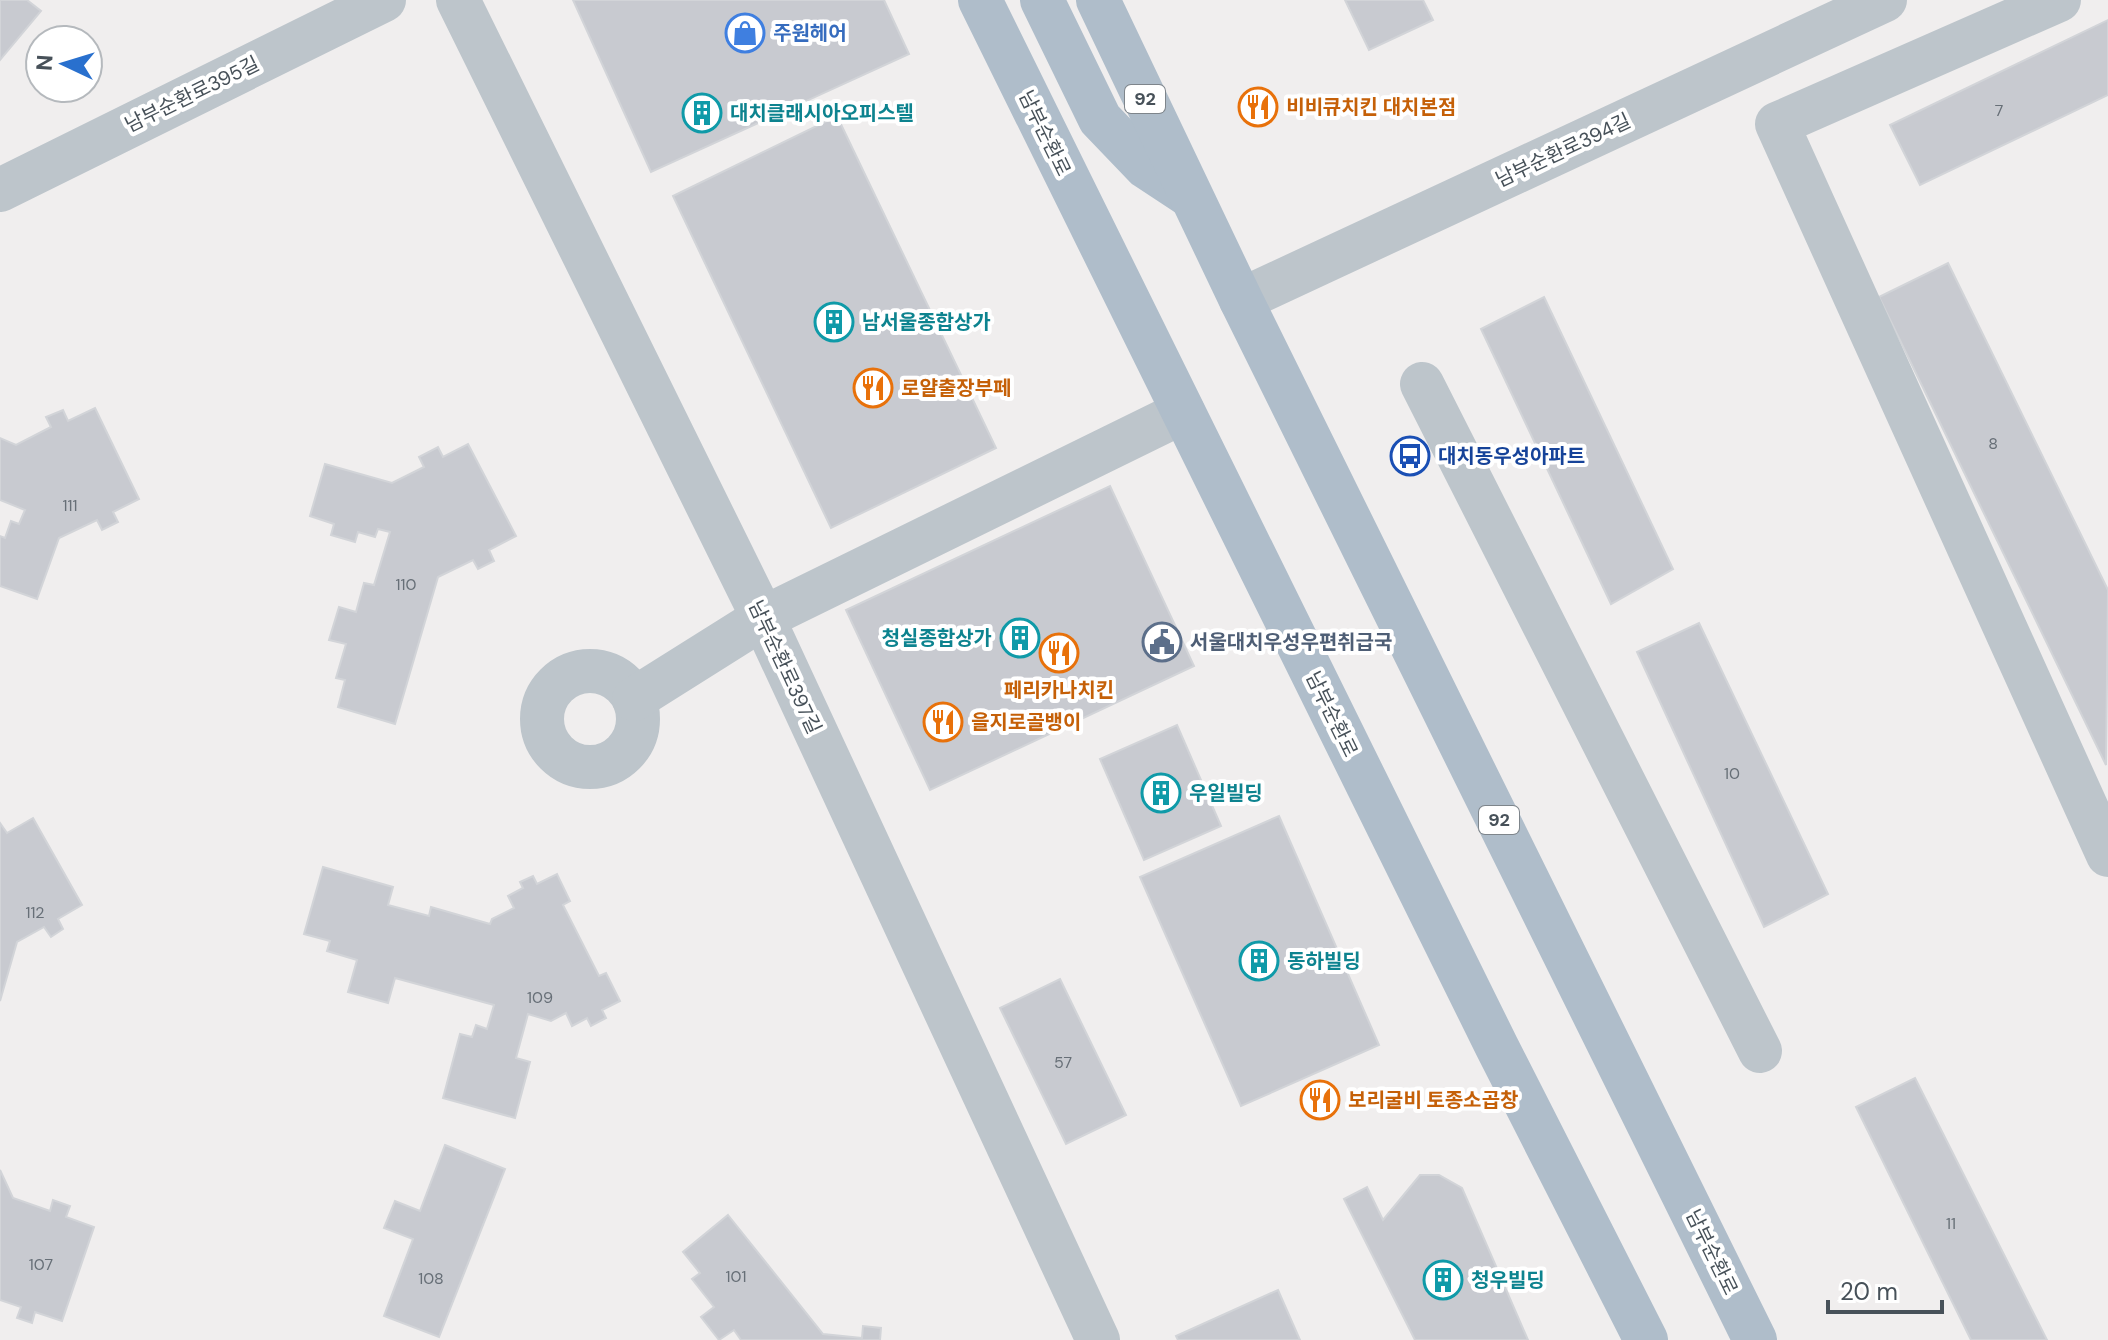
<svg xmlns="http://www.w3.org/2000/svg" width="2108" height="1340" viewBox="0 0 2108 1340" font-family="'DM Sans','Noto Sans KR',sans-serif">
<rect width="100%" height="100%" fill="#f0eeee"/>
<!-- building -->
<g fill="#c8cad0" stroke="#d2d4d8" stroke-width="2">
<polygon points="0,0 27,0 41,11 0,60"/>
<polygon points="573,0 884,0 909,54 651,172"/>
<polygon points="1345,0 1423,0 1433,20 1369,50"/>
<polygon points="2108,20 2108,95 1920,185 1890,125"/>
<polygon points="837,116 996,448 831,528 673,196"/>
<polygon points="1948,263 2108,590 2106,765 1879,297"/>
<polygon points="1544,297 1673,569 1611,604 1481,329"/>
<polygon points="95,408 139,499 113,512 118,522 102,530 97,520 59,538 37,599 0,586 0,536 5,538 11,521 19,524 25,510 0,500 0,438 16,445 51,427 46,417 63,410 68,421"/>
<polygon points="468,444 516,536 489,550 494,561 478,569 473,560 438,577 395,724 338,707 345,680 336,678 346,644 329,640 339,607 356,612 364,583 374,585 390,532 378,529 375,537 358,532 355,542 331,535 334,524 310,516 325,464 392,483 424,467 419,457 438,447 443,457"/>
<polygon points="1110,486 1194,666 930,790 846,610"/>
<polygon points="1699,623 1828,894 1764,927 1637,652"/>
<polygon points="1177,725 1221,826 1144,860 1100,759"/>
<polygon points="1279,816 1379,1045 1241,1106 1140,877"/>
<polygon points="33,818 82,905 58,919 63,929 51,937 44,927 17,942 0,1001 0,823 7,833"/>
<polygon points="323,867 393,887 388,905 429,916 431,907 490,924 492,919 514,908 508,896 523,888 520,882 533,876 537,884 557,874 570,901 563,905 599,976 606,973 620,1001 602,1010 606,1018 591,1026 587,1018 572,1026 566,1013 551,1021 528,1014 516,1058 530,1062 515,1118 443,1098 460,1034 472,1037 476,1025 487,1029 494,1005 395,978 388,1003 348,992 357,960 327,951 330,941 304,934"/>
<polygon points="1060,979 1126,1115 1066,1144 1000,1008"/>
<polygon points="1915,1078 2047,1340 1971,1340 1856,1107"/>
<polygon points="445,1145 505,1169 439,1337 384,1316 413,1239 384,1228 395,1201 420,1211"/>
<polygon points="0,1170 13,1198 50,1211 53,1200 70,1206 66,1217 94,1227 62,1321 35,1312 32,1323 17,1318 21,1307 0,1300"/>
<polygon points="1420,1175 1439,1175 1462,1188 1528,1340 1415,1340 1344,1199 1367,1187 1383,1220"/>
<polygon points="728,1215 823,1334 862,1338 863,1326 881,1328 880,1340 741,1340 734,1330 719,1340 701,1317 714,1307 692,1279 700,1273 683,1252"/>
<polygon points="1278,1290 1300,1340 1178,1340 1176,1336"/>
</g>
<g fill="none" stroke-linecap="round" stroke-linejoin="round">
<!-- minor -->
<g stroke="#bdc5cb" stroke-width="44">
<polyline points="458,0 763,618 1098,1340"/>
<polyline points="2059,0 1777,124 2108,855"/>
<polyline points="0,190 384,0"/>
<polyline points="1241,300 1885,0"/>
<polyline points="1422,384 1760,1051"/>
<circle cx="590" cy="719" r="48"/>
<polyline points="634,699 763,618 1183,412"/>
</g>
<!-- major -->
<g stroke="#afbdca" stroke-width="44">
<polyline points="980,0 1497,1047 1646,1340"/>
<polyline points="1042,0 1100,119 1146,167 1190,196"/>
<polyline points="1098,0 1241,300 1755,1340"/>
</g>
</g>
<!-- icons -->
<defs>
<g id="shop-ring" transform="scale(2)"><circle r="9.5" fill="#fff" stroke="#3f7fe0" stroke-width="1.5"/><path d="M-5-2.5h2.3a2.7 3.5 0 0 1 5.4 0H5L5.5 6h-11ZM-1.5-2.5h3a1.5 2.3 0 0 0-3 0Z" fill="#3f7fe0"/></g>
<g id="restaurant-ring" transform="scale(2)"><circle r="9.5" fill="#fff" stroke="#e8710a" stroke-width="1.5"/><path d="M-5-6h1v4h1v-4h1v4h1v-4h1v5L-1.5 .5V6h-2V.5L-5-1ZM5-6V6H3V1.5H1.5Q1.5-4 5-6Z" fill="#e8710a"/></g>
<g id="building-ring" transform="scale(2)"><circle r="9.5" fill="#fff" stroke="#0f9aa8" stroke-width="1.5"/><path d="M-4-6H4V6H1V3H-1V6H-4ZM-2.5-4.3h1.7v1.8h-1.7ZM.8-4.3h1.7v1.8H.8ZM-2.5-1h1.7V.8h-1.7ZM.8-1h1.7V.8H.8Z" fill="#0f9aa8"/></g>
<g id="bus-ring" transform="scale(2)"><circle r="9.5" fill="#fff" stroke="#1a4fb4" stroke-width="1.5"/><path d="M-5-6H5V4H4V6H2V4H-2V6H-4V4H-5ZM-3.5-4V0h7V-4ZM-3.5 1.2v1.5H-2V1.2ZM2 1.2v1.5H3.5V1.2Z" fill="#1a4fb4"/></g>
<g id="civic-ring" transform="scale(2)"><circle r="9.5" fill="#fff" stroke="#5c6f8a" stroke-width="1.5"/><path d="M-.6-6.5H3V-4.5H.6V-3L4-1V1h2V6H-6V1h2V-1L-.6-3ZM-1.2 2.5V6h2.4V2.5Z" fill="#5c6f8a"/></g>
</defs>
<g fill-rule="evenodd">
<use href="#shop-ring" x="745" y="33"/>
<use href="#restaurant-ring" x="1258" y="107"/>
<use href="#building-ring" x="702" y="113"/>
<use href="#building-ring" x="834" y="322"/>
<use href="#restaurant-ring" x="873" y="388"/>
<use href="#bus-ring" x="1410" y="456"/>
<use href="#building-ring" x="1020" y="638"/>
<use href="#civic-ring" x="1162" y="642"/>
<use href="#restaurant-ring" x="1059" y="653"/>
<use href="#restaurant-ring" x="943" y="722"/>
<use href="#building-ring" x="1161" y="793"/>
<use href="#building-ring" x="1259" y="961"/>
<use href="#restaurant-ring" x="1320" y="1100"/>
<use href="#building-ring" x="1443" y="1280"/>
</g>
<g text-anchor="middle" dominant-baseline="central" stroke-width="8" stroke-linejoin="round" paint-order="stroke">
<!-- number labels -->
<g font-size="16" fill="#676f77">
<text x="1999" y="110">7</text>
<text x="1993" y="443">8</text>
<text x="70" y="505">111</text>
<text x="406" y="584">110</text>
<text x="1732" y="773">10</text>
<text x="35" y="912">112</text>
<text x="540" y="997">109</text>
<text x="1063" y="1062">57</text>
<text x="1951" y="1223">11</text>
<text x="41" y="1264">107</text>
<text x="736" y="1276">101</text>
<text x="431" y="1278">108</text>
</g>
<!-- shield labels -->
<g fill="#fff" stroke="#7e858b" stroke-width="2">
<rect x="1125" y="85" width="40" height="28" rx="6"/>
<rect x="1479" y="806" width="40" height="28" rx="6"/>
</g>
<g font-size="18" font-weight="bold" fill="#475159">
<text x="1145" y="99">92</text>
<text x="1499" y="820">92</text>
</g>
<!-- shop labels -->
<g font-size="20" font-weight="bold" fill="#366cbe" stroke="#fff" text-anchor="start">
<text x="773" y="33">주원헤어</text>
</g>
<!-- street labels -->
<g font-size="20" fill="#475159" stroke="#fff">
<text transform="translate(192 94) rotate(-26)">남부순환로395길</text>
<text transform="translate(1045 133) rotate(64)">남부순환로</text>
<text transform="translate(1563 150) rotate(-25)">남부순환로394길</text>
<text transform="translate(785 667) rotate(65)">남부순환로397길</text>
<text transform="translate(1332 714) rotate(64)">남부순환로</text>
<text transform="translate(1712 1252) rotate(64)">남부순환로</text>
</g>
<!-- food labels -->
<g font-size="20" font-weight="bold" fill="#c56008" stroke="#fff" text-anchor="start">
<text x="1286" y="107">비비큐치킨 대치본점</text>
<text x="901" y="388">로얄출장부페</text>
<text x="1059" y="690" text-anchor="middle">페리카나치킨</text>
<text x="971" y="722">을지로골뱅이</text>
<text x="1348" y="1100">보리굴비 토종소곱창</text>
</g>
<!-- culture labels -->
<g font-size="20" font-weight="bold" fill="#0d838f" stroke="#fff" text-anchor="start">
<text x="730" y="113">대치클래시아오피스텔</text>
<text x="862" y="322">남서울종합상가</text>
<text x="992" y="638" text-anchor="end">청실종합상가</text>
<text x="1189" y="793">우일빌딩</text>
<text x="1287" y="961">동하빌딩</text>
<text x="1471" y="1280">청우빌딩</text>
</g>
<!-- transit labels -->
<g font-size="20" font-weight="bold" fill="#164399" stroke="#fff" text-anchor="start">
<text x="1438" y="456">대치동우성아파트</text>
</g>
<!-- service labels -->
<g font-size="20" font-weight="bold" fill="#4e5e75" stroke="#fff" text-anchor="start">
<text x="1190" y="642">서울대치우성우편취급국</text>
</g>
</g>
<!-- north arrow -->
<g transform="translate(64 64) rotate(274)"><circle r="38" fill="#ffffff" stroke="#b5b9bd" stroke-width="2"/>
<path d="M0-6L14 30L0 20L-14 30Z" fill="#2970ce"/>
<text y="-12" font-size="22" font-weight="bold" text-anchor="middle" fill="#475159">N</text>
</g>
<!-- scale -->
<path d="M1828 1300v12h114v-12" fill="none" stroke="#475159" stroke-width="4"/>
<text x="1840" y="1300" font-size="24" fill="#475159" stroke="#ffffff" stroke-width="6" paint-order="stroke">20 m</text>
</svg>
